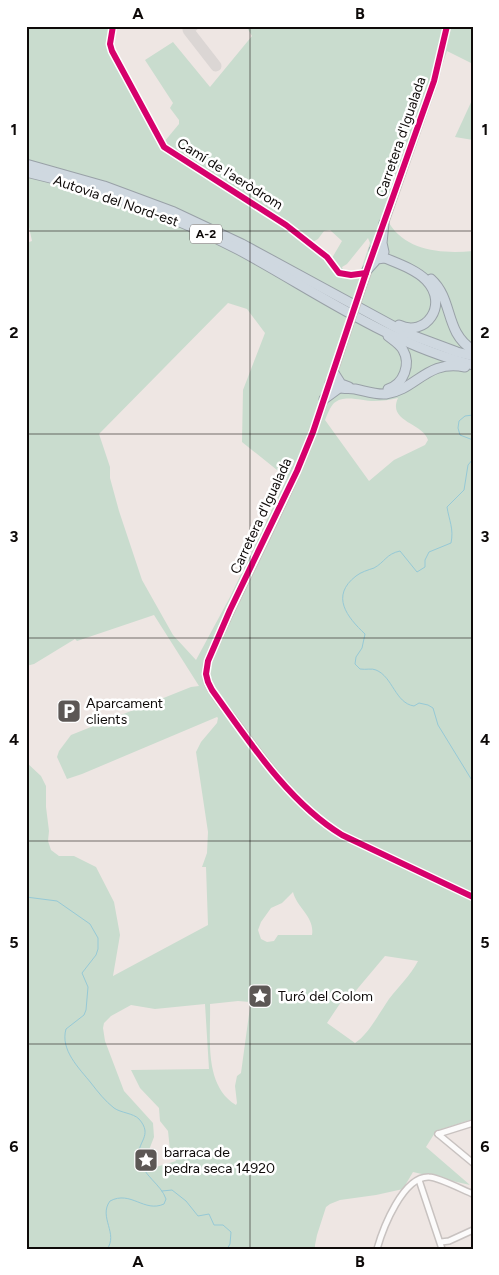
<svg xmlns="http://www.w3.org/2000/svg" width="499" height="1275" viewBox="0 0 499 1275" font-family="Figtree,sans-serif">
<rect width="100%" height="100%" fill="#eee6e3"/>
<!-- green -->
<g fill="#c9dcce" fill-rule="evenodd">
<path d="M26,26H115L112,44L114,52L164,142L179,124V120L170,108L173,103L145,60L173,42L210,87L252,36L246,26H473V64L447,51L389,223C406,251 442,254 473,251V1119L436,1131L426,1147L470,1185L413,1172L403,1189L376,1195L340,1200L330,1204L326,1207L317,1235L315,1245V1249H26V762L41,776L46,786V807L49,831L48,841L51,850L59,856H74L96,867L114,902L120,935L113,976L208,925L206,867H202L207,853L208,832L196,752L201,742L217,723L218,718L217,717L82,774L67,779L57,757L59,751L71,735L191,687L199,686L154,615L77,641L75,639L34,664L26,666V243L32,241L29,227L26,228ZM330,230L342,241L332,258L311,243L318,239L324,231ZM368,238L370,243L361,270L348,271L343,270L342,267L347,264ZM228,303L247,309L265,333L243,390L242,442L287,478L230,597L196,660L173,635L142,580L119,511L110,478V467L99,434ZM398,398C387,422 423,423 428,440L425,445L394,460L369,481L325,420C327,415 330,407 334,403C344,394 362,401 374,401C382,401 390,400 398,398ZM293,892C297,908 315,917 312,935H278L274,941L267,942L261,939L258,930L261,922L271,908L282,903ZM385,956L418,961C410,976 399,986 389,999C380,1012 368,1035 355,1043L327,1023L343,999L348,1000ZM238,1001L250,1002V1007L241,1073L237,1076L235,1086L237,1103L236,1105C203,1085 211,1036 210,1004ZM205,1004L209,1069L131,1070L140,1088L159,1108L160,1121L168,1131L170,1150L176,1161L156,1167L152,1165L149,1150L154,1137L153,1123L124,1091L105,1041L103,1028L104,1023L111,1016L131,1005L155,1009Z"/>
<polygon points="473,98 473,140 455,137"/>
</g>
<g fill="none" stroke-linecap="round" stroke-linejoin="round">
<!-- stream -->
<g stroke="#96c9d6" stroke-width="1">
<polyline points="473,415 465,416 459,421 458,428 460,435 473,440"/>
<path d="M473,459L468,465L464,490L447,507C449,520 454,529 451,543L429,552L425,560V567L417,572L400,551C386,554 385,562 374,568C368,570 361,572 356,576C330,596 347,617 365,634L362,648L356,657L355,664L360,669C366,670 372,668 376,670C393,677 395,703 414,706L419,703L428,705L433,708L438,725L473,782"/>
<path d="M26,897L57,901L90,924L98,938V949L96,955L82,973L88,987L86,1010L84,1015L66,1029C60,1050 79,1068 91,1083C98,1092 105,1101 114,1108C121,1113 133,1113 139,1119C154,1136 136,1142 139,1158C143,1176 161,1184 166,1199L164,1204C144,1213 131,1190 110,1201C98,1217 119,1234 107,1249"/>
<polyline points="162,1191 172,1190 186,1201 198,1216 209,1214 214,1225 223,1225 231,1232 230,1244 227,1249"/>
</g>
<!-- taxiway -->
<polyline stroke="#dbd6d4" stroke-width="11" points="193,26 188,30 216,66"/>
<!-- street casing -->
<g stroke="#c8c2c0" stroke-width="8">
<g id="street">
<polyline points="113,26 110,44 112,51 164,147 286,225 327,257 339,273 351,275 366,273"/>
<polyline points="438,1134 473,1163"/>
<polyline points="438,1134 473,1123"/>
<polyline points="419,1180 442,1249"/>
<polyline points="441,1242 449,1241 473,1230"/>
<path d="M377,1249C383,1228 403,1176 429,1177C438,1177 463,1190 473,1194"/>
</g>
</g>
<!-- secondary casing -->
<g stroke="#c8c2c0" stroke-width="9">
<g id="secondary">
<polyline points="361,291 434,81 447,26"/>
<path d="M349,326C333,374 318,423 298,469C270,534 236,596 208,661C206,668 205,676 208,683C214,697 226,709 235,721C265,762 297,808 342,835L473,897"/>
</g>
</g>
<!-- highway casing -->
<g stroke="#99a1a7" stroke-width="11">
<g id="highway">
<polyline points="26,164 104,186 174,212 242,244 406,333 457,352 473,356"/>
<path d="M26,172C100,189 172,215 239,250C315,291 388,344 473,365"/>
<polyline points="384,223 382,243 384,252"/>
<path d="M374,250L378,255C393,262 414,268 426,280C450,305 425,338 399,325"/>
<polyline points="367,270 377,259 384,258"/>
<path d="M431,279C454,300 444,332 473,350"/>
<polyline points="334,373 341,384 349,387"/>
<path d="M330,383C337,390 346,388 355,389C365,391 376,395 386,394C416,390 427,359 465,367"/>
<path d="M388,389C404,384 411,364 403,350C400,344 393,340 388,336"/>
<polyline points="324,399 339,388"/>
</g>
</g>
<!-- street -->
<use href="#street" stroke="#fcfbfb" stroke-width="5"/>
<!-- secondary -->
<use href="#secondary" stroke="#fcfbfb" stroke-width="7"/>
<!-- highway -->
<use href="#highway" stroke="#cfd8e0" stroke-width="9"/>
<!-- secondary-bridge casing -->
<g stroke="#c8c2c0" stroke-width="9" stroke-linecap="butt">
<polyline id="secondary-bridge" points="349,326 361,291"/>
</g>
<!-- secondary-bridge -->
<use href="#secondary-bridge" stroke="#fcfbfb" stroke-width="7"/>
<!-- cycleway casing -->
<g stroke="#fff" stroke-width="9">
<g id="cycleway">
<polyline points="113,26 110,44 112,51 164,147 286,225 327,257 339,273 351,275 366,273"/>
<path d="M447,26L434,81L367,270L313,432L297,471L230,610L208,661L206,674L208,682L212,690C248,740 289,803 342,835L473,897"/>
</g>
</g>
<!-- cycleway -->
<use href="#cycleway" stroke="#d6006c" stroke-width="6"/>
</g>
<!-- grid -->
<path fill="none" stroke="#0e0a09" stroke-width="1" stroke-opacity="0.55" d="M250,26V1249M26,231H473M26,434H473M26,638H473M26,841H473M26,1044H473"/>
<!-- icons -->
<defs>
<g id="parking-square" transform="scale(1.25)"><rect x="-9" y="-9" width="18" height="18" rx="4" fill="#5c5755" stroke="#fff"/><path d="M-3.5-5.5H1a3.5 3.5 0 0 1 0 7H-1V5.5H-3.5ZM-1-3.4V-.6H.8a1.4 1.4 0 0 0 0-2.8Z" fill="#fff"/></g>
<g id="sight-square" transform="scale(1.25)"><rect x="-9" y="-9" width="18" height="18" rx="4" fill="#5c5755" stroke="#fff"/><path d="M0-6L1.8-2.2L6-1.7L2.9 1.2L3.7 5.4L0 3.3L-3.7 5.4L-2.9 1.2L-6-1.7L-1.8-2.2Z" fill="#fff"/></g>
</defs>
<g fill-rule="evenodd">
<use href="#parking-square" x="69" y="711"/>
<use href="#sight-square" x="260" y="996"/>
<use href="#sight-square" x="146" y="1160"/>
</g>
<g text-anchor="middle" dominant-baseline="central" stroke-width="5" stroke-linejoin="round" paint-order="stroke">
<!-- shield labels -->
<rect fill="#fff" stroke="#565453" stroke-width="1" x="190" y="224.5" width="32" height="19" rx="4"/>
<g font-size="12" font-weight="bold" fill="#0e0a09">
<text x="206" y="234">A-2</text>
</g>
<!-- street labels -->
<g font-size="14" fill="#0e0a09" stroke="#fff">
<text transform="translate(401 137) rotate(-71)">Carretera d'Igualada</text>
<text transform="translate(230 174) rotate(32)">Camí de l'aeròdrom</text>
<text transform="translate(116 201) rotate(19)">Autovia del Nord-est</text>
<text transform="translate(261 516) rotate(-65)">Carretera d'Igualada</text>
</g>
<!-- poi labels -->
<g font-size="14" fill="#0e0a09" stroke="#fff" text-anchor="start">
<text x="86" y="703">Aparcament<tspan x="86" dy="16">clients</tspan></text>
<text x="278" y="996">Turó del Colom</text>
<text x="164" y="1152">barraca de<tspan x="164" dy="16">pedra seca 14920</tspan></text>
</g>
</g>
<!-- border -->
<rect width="499" height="1275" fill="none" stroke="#ffffff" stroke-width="55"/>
<rect x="28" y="28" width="444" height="1220" fill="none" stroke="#0e0a09" stroke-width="2"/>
<g font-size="16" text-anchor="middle" font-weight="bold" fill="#0e0a09">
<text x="138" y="19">A</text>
<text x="360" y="19">B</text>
<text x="14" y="135">1</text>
<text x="485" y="135">1</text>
<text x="14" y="338">2</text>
<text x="485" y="338">2</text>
<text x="14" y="542">3</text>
<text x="485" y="542">3</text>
<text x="14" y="745">4</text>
<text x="485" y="745">4</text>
<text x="14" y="948">5</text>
<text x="485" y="948">5</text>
<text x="14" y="1152">6</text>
<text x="485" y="1152">6</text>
<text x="138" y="1267">A</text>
<text x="360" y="1267">B</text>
</g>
</svg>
